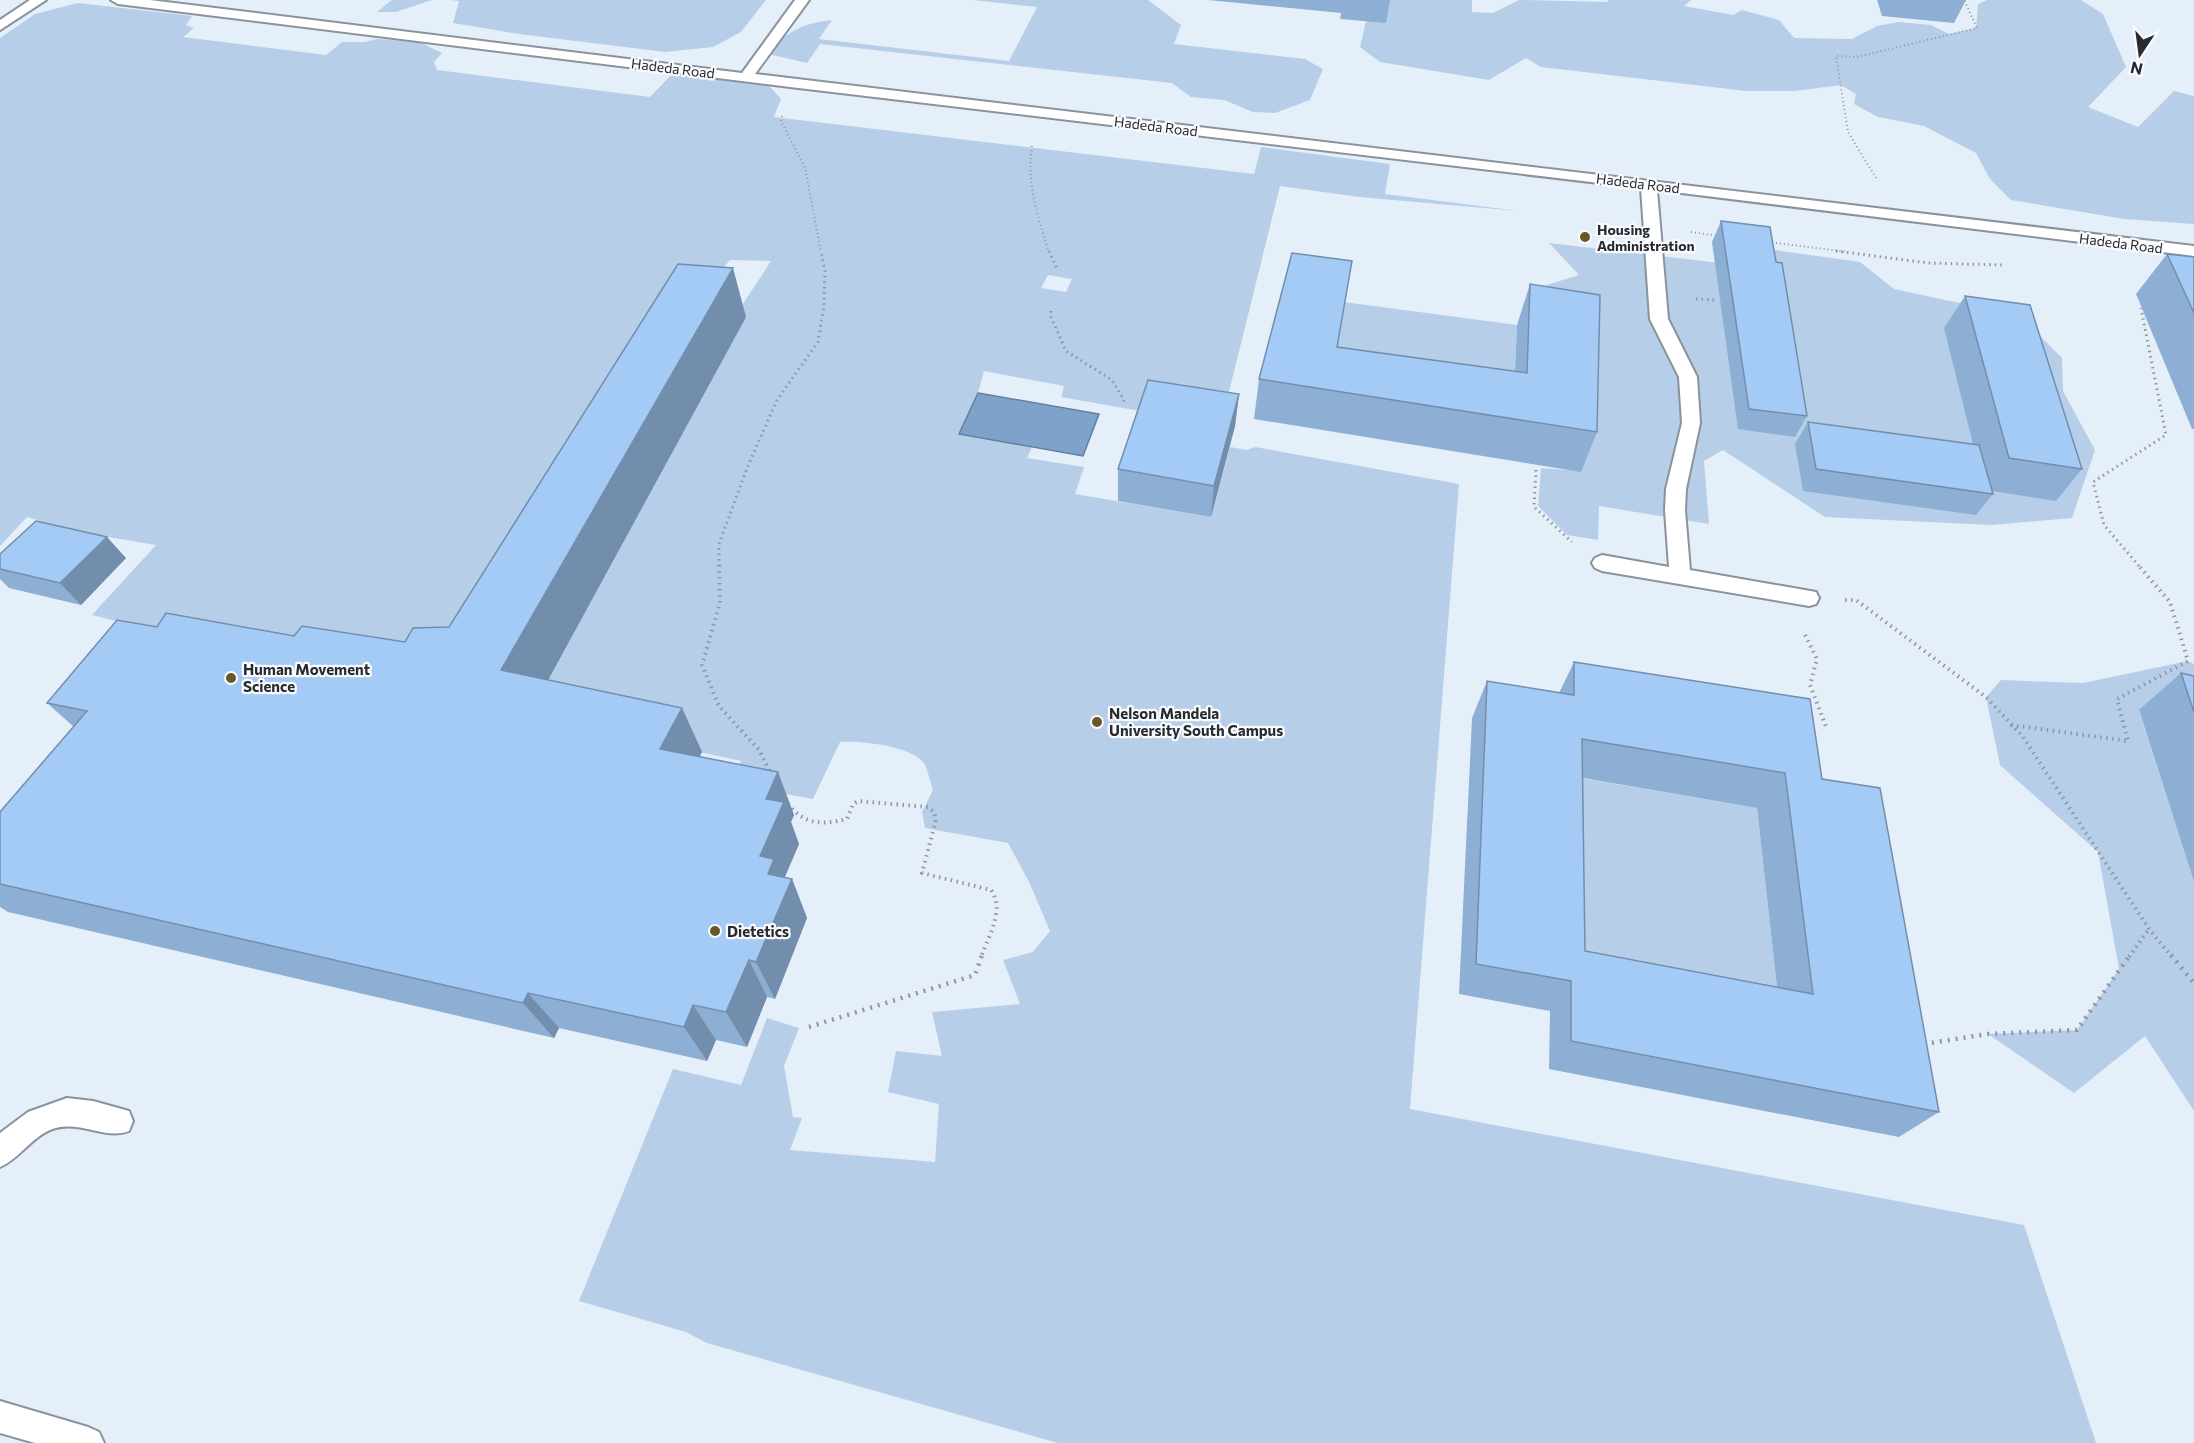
<svg xmlns="http://www.w3.org/2000/svg" width="2194" height="1443" viewBox="0 0 2194 1443" font-family="Commissioner,sans-serif">
<rect width="100%" height="100%" fill="#e5effa"/>
<!-- green -->
<g fill="#b6cee8" fill-rule="evenodd">
<polygon points="392,0 432,0 396,12 377,12"/>
<polygon points="450,0 766,0 741,32 713,47 665,52 519,34 453,23 459,1"/>
<path d="M973,0H1148L1181,25L1174,44L1305,59L1323,69L1310,100L1275,113L1253,112L1224,100L1191,97L1172,83L820,44L807,63L764,53C790,32 798,24 832,20L819,39L1009,61L1037,7Z"/>
<polygon points="1389,0 1472,0 1472,12 1493,13 1519,0 1609,2 1607,0 1691,0 1684,6 1733,15 1742,10 1779,20 1794,38 1852,39 1877,26 1899,22 1931,25 1949,34 1976,28 1978,4 1987,0 2081,0 2103,14 2126,67 2088,107 2138,127 2174,91 2194,96 2194,224 2124,219 2011,200 1990,179 1976,153 1924,126 1878,117 1854,104 1856,94 1841,85 1795,91 1746,91 1541,67 1526,58 1489,80 1380,62 1360,47 1366,21"/>
<path d="M78,3L192,16L186,25L194,28L183,37L326,55L342,42H365L377,39L419,42L442,53L434,62L437,70L650,97L672,74L769,86L781,99L774,117L1254,174L1261,147L1390,164L1385,194L1519,211L1359,197L1280,186L1222,420L1146,412L1061,397L1064,386L984,371L978,393L959,434L1032,447L1027,458L1084,467L1075,494L1211,517L1230,447L1247,450L1255,447L1459,484L1410,1109L2024,1225L2096,1443H1058L707,1343L686,1332L579,1301L673,1069L741,1085L767,1018L799,1028L784,1066L793,1117L802,1118L790,1150L935,1162L939,1104L888,1092L896,1051L942,1056L932,1012L1020,1004L1003,960L1033,952L1050,931L1029,882L1008,843L925,828L922,812L933,790C930,782 928,770 924,763C912,746 859,740 840,742L813,799L732,784L741,761L529,715L735,316L771,261L730,260L711,282L478,673L176,636L92,615L156,545L73,531L27,517L0,546V38L35,14ZM1048,275L1072,279L1066,292L1041,288Z"/>
<polygon points="1549,243 1763,268 1760,248 1860,262 1894,289 2020,316 2062,358 2063,391 2095,450 2072,518 1991,525 1825,517 1723,450 1704,461 1709,524 1599,506 1598,540 1567,535 1538,506 1541,468 1581,471 1534,289 1579,275"/>
<polygon points="1344,302 1517,325 1513,413 1330,388"/>
<polygon points="2188,661 2194,664 2194,719 2139,711 2194,882 2194,1111 2145,1036 2074,1093 1988,1034 2077,1030 2119,969 2098,852 2000,765 1986,697 2001,680 2083,683"/>
<polygon points="1563,775 1757,808 1781,1023 1564,982"/>
</g>
<!-- water -->
<polygon fill="#7da3cb" stroke="#637f9c" stroke-width="1.5" points="978,393 1099,414 1083,456 959,434"/>
<g fill="none" stroke-linecap="round" stroke-linejoin="round">
<!-- service casing -->
<g stroke="#8a939d" stroke-width="4">
<g id="service">
<polygon points="30,0 46,0 0,30 0,20"/>
<polygon points="111,0 150,0 742,73 795,0 809,0 755,74 2194,246 2194,256 1657,190 1668,319 1697,377 1700,423 1686,489 1685,510 1690,570 1816,592 1819,598 1816,604 1809,606 1602,571 1595,568 1592,563 1595,558 1602,555 1669,567 1665,510 1666,489 1682,423 1679,377 1650,319 1641,188 790,87 118,4"/>
<path d="M67,1098L93,1101L129,1111L133,1121L129,1131C106,1140 81,1121 56,1128C33,1134 21,1158 0,1167V1133L28,1112Z"/>
<polygon points="0,1401 88,1427 99,1432 104,1443 35,1443 0,1433"/>
</g>
</g>
<!-- path-far3 -->
<g stroke="#8f969f" stroke-width="2" stroke-dasharray="1 3" stroke-linecap="butt">
<polyline points="782,116 781,121 805,168 821,252"/>
<path d="M1032,146C1026,184 1038,217 1049,252"/>
<polyline points="1876,178 1848,132 1836,56 1857,57 1977,28 1964,0"/>
<polyline points="1691,232 1719,236"/>
<polyline points="1768,242 1848,252"/>
</g>
<!-- path-far2 -->
<g stroke="#8f969f" stroke-width="3" stroke-dasharray="1.5 4" stroke-linecap="butt">
<polyline points="1049,251 1057,269"/>
<polyline points="1836,251 1928,263 2005,265"/>
<polyline points="1696,299 1715,300"/>
<polyline points="1051,311 1051,317 1066,351 1112,380 1124,400 1123,403"/>
<polyline points="1536,470 1534,507 1572,542"/>
<polyline points="719,566 719,544 747,468 777,400 818,342 824,305 825,271 821,251"/>
<polyline points="2139,566 2104,525 2093,482 2166,435 2141,308"/>
</g>
<!-- path-far1 -->
<g stroke="#8f969f" stroke-width="4" stroke-dasharray="1.5 4.5" stroke-linecap="butt">
<polyline points="719,565 720,603 702,665 719,706 759,750 771,774"/>
<polyline points="1845,600 1856,600 1986,697 2023,737 2149,929 2172,957"/>
<polyline points="1805,635 1817,659 1810,685 1827,729"/>
<polyline points="2011,725 2128,741 2117,699 2188,661 2170,602 2138,565"/>
<path d="M788,804C805,825 821,825 847,819L853,804L858,801L928,807L934,812L936,820L922,873L991,890C1005,910 989,935 981,957"/>
<polyline points="2129,957 2149,929"/>
</g>
<!-- path -->
<g stroke="#8f969f" stroke-width="4.5" stroke-dasharray="2 6" stroke-linecap="butt">
<polyline points="2171,955 2194,983"/>
<polyline points="809,1027 975,975 982,955"/>
<polyline points="1924,1044 1988,1034 2077,1030 2130,955"/>
</g>
<!-- service -->
<use href="#service" fill="#fff" fill-rule="evenodd"/>
</g>
<!-- wall -->
<g fill="#8dafd4" fill-rule="evenodd">
<polygon points="1208,0 1390,0 1386,23 1340,19 1341,13"/>
<polygon points="1877,0 1966,0 1954,23 1882,16"/>
<polygon points="1721,221 1776,262 1807,416 1795,437 1738,429 1712,242"/>
<polygon points="2167,254 2194,257 2194,429 2192,429 2136,294"/>
<polygon points="1530,284 1597,432 1581,472 1254,419 1259,379 1515,371 1517,325"/>
<polygon points="1965,296 2082,469 2056,501 1992,491 1993,494 1976,515 1803,491 1795,444 1808,422 1973,444 1944,328"/>
<polygon points="746,317 548,680 682,708 702,752 699,757 778,772 794,815 791,822 799,844 785,877 792,879 807,918 775,999 767,997 747,1047 716,1040 707,1061 559,1028 554,1038 8,912 0,907 0,812 74,727 47,703 157,627 405,642 449,627"/>
<polygon points="1239,394 1235,426 1211,517 1118,501 1118,469"/>
<polygon points="0,554 126,558 81,605 9,588 0,579"/>
<path d="M1574,662L1822,779L1939,1112L1899,1137L1549,1069L1550,1011L1459,994L1472,718L1487,681L1559,693ZM1583,778L1757,808L1777,987L1585,951Z"/>
<polygon points="2181,673 2194,676 2194,882 2139,710"/>
</g>
<!-- shaded-wall -->
<g fill="#738eac">
<polygon points="733,268 746,317 529,715 501,670"/>
<polygon points="1239,394 1235,426 1211,517 1214,486"/>
<polygon points="107,537 126,558 81,605 60,583"/>
<polygon points="682,708 702,752 681,792 660,749"/>
<polygon points="778,772 794,815 791,822 799,844 783,881 792,879 807,918 775,999 756,962 760,856 766,799"/>
<polygon points="749,960 767,997 747,1047 726,1012"/>
<polygon points="528,993 559,1028 554,1038 523,1003"/>
<polygon points="693,1005 716,1040 707,1061 684,1027"/>
</g>
<!-- building -->
<g fill="#a4cbf6" stroke="#738eac" stroke-width="1.5" fill-rule="evenodd">
<polygon points="1721,221 1770,227 1776,262 1782,263 1807,416 1749,409"/>
<polygon points="1292,253 1352,261 1337,347 1527,373 1530,284 1600,295 1597,432 1259,379"/>
<polygon points="2167,254 2194,257 2194,313"/>
<polygon points="678,264 733,268 501,670 682,708 660,749 778,772 766,799 784,802 760,856 774,859 768,874 792,879 756,962 749,960 726,1012 693,1005 684,1027 528,993 523,1003 0,884 0,812 87,711 47,703 117,620 157,627 166,613 294,636 302,626 405,642 413,628 449,627"/>
<polygon points="1965,296 2030,305 2082,469 2009,458"/>
<polygon points="1148,380 1239,394 1214,486 1118,469"/>
<polygon points="1808,422 1979,445 1993,494 1816,469"/>
<polygon points="36,521 107,537 60,583 0,569 0,554"/>
<path d="M1574,662L1810,699L1822,779L1880,788L1939,1112L1571,1041V981L1476,964L1487,681L1574,695ZM1582,739L1785,773L1813,994L1585,951Z"/>
<polygon points="2181,673 2194,676 2194,712"/>
</g>
<!-- markers -->
<g fill="#685825" stroke="#f9fbfe" stroke-width="2">
<circle cx="1585" cy="237" r="6"/>
<circle cx="231" cy="678" r="6"/>
<circle cx="1097" cy="722" r="6"/>
<circle cx="715" cy="931" r="6"/>
</g>
<g text-anchor="middle" dominant-baseline="central" stroke-width="4.5" stroke-linejoin="round" paint-order="stroke">
<!-- far-street labels -->
<g font-size="14" fill="#272a2f" stroke="#f9fbfe">
<text transform="translate(673 68) rotate(7)">Hadeda Road</text>
<text transform="translate(1156 126) rotate(7)">Hadeda Road</text>
<text transform="translate(1638 183) rotate(7)">Hadeda Road</text>
<text transform="translate(2121 243) rotate(7)">Hadeda Road</text>
</g>
<!-- far-poi labels -->
<g font-size="14" font-weight="bold" fill="#272a2f" stroke="#f9fbfe" text-anchor="start">
<text x="1597" y="229">Housing<tspan x="1597" dy="16">Administration</tspan></text>
</g>
<!-- poi labels -->
<g font-size="15" font-weight="bold" fill="#272a2f" stroke="#f9fbfe" text-anchor="start">
<text x="243" y="669">Human Movement<tspan x="243" dy="17">Science</tspan></text>
<text x="1109" y="713">Nelson Mandela<tspan x="1109" dy="17">University South Campus</tspan></text>
<text x="727" y="931">Dietetics</text>
</g>
</g>
<!-- north arrow -->
<g transform="translate(2140 54) rotate(193)" stroke="#f9fbfe" stroke-width="4.5" paint-order="stroke">
<path d="M0-4.5L10 22L0 15L-10 22Z" fill="#272a2f"/>
<text y="-9" font-size="16" font-weight="bold" text-anchor="middle" fill="#272a2f">N</text>
</g>
</svg>
